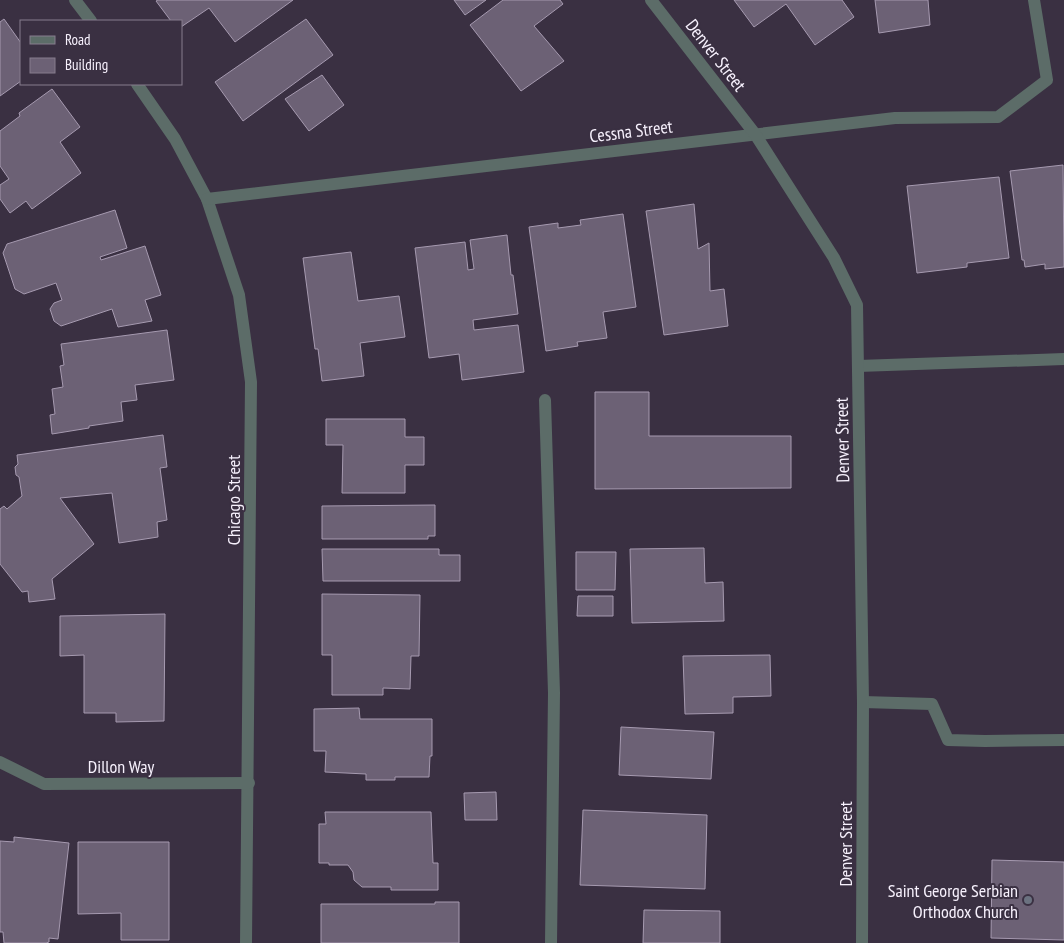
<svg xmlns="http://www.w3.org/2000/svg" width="1064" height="943" viewBox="0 0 1064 943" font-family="'PT Sans Narrow',sans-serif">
<rect width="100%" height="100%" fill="#3a3042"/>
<!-- building -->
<g fill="#6c6175" stroke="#a69ab0">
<polygon points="158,0 293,0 235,42 209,8 181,27 181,21 171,21 156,1"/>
<polygon points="454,0 486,0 465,15"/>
<polygon points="503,0 560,0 563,4 534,26 564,61 521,91 470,25"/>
<polygon points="734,0 842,0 854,17 815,45 786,4 754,27"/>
<polygon points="875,0 928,0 930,25 879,33"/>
<polygon points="4,19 21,43 21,81 0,96 0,22"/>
<polygon points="306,19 333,55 243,121 215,82"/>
<polygon points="322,75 344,105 309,131 285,99"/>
<polygon points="52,89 80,127 60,142 81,173 32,209 26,201 10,213 0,199 0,185 9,179 0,166 0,131 20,116 19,113"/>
<polygon points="1063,165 1064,267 1045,269 1045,264 1025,267 1024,260 1022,260 1010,171"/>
<polygon points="999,177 1009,258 967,263 967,267 917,273 907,186"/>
<polygon points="694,204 698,249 709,243 710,291 724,289 728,326 664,335 646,211"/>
<polygon points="115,210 127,248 100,257 101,260 145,246 161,295 145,300 152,321 118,327 112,309 61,326 54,321 50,309 54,303 62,300 56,283 24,294 15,289 3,253 7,244"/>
<polygon points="623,214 636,307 603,312 607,338 577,342 578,346 546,351 529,227 558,223 558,228 581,225 580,220"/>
<polygon points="507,235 511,275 513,275 518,314 473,320 474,330 518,325 524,372 462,380 459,354 429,358 415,248 465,242 468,270 474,269 470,240"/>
<polygon points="351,252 358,301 399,296 405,337 360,343 364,376 322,381 318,349 315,349 303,258"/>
<polygon points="167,330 174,380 135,385 137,400 121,402 123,421 89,426 89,428 52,434 50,415 55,414 52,389 63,387 60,366 64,365 61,344"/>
<polygon points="595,392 649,392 649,436 791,436 791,488 595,489"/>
<polygon points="326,419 405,419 405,437 424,437 424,465 405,465 405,493 342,493 343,445 326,445"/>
<polygon points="163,435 167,467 160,468 167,520 157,522 158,537 119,543 112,493 60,498 94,544 52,579 55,599 29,602 28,591 22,592 0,564 0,509 4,506 7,509 22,496 19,477 16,475 15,467 18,464 17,455"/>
<polygon points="435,505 435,536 428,536 428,539 322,539 322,506"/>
<polygon points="704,548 705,583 723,582 724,621 632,623 630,549"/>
<polygon points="322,549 439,549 439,555 460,555 460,581 323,581"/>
<polygon points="576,552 616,552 615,590 576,590"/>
<polygon points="322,594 420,595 419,656 411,656 410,689 383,688 383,695 332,695 332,655 322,655"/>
<polygon points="578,596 613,596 613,616 577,616"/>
<polygon points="165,614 164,721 116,722 116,713 84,713 84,655 60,656 60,616"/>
<polygon points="770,655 771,696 733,697 733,713 685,714 683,656"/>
<polygon points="359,708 360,719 432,719 432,756 430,756 429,777 395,777 395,780 366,780 366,774 325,772 326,751 314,751 314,709"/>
<polygon points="621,727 714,732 711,779 619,775"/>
<polygon points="496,792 497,820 465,820 464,793"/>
<polygon points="583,810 707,815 705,889 580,885"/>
<polygon points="325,812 431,812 433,863 438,863 438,890 391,890 391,887 362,887 354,880 353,872 348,865 329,865 329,863 319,863 319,824 326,824"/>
<polygon points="14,837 69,843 58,939 49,938 49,942 46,943 4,943 3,932 0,932 0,841 14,842"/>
<polygon points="78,842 169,842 169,940 121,940 121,913 78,914"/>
<polygon points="992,860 1064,862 1064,940 991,938"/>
<polygon points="435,902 459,902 459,943 321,943 321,904 435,904"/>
<polygon points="644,910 720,911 720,943 643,943"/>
</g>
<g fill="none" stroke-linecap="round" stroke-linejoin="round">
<!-- service -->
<g stroke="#5c6c68" stroke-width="12">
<polyline points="858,366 1064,359"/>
<polyline points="545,400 554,693 551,943"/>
<polyline points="863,702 932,704 948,740 985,741 1064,740"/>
</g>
<!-- minor -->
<g stroke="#5c6c68" stroke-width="12">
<polyline points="75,0 91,21"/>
<polyline points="137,84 175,139 207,199 239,295 251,382 246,943"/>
<polyline points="207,199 895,118 998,117 1047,80 1034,0"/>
<polyline points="0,762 44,784 249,783"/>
</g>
<!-- tertiary -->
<polyline stroke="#5c6c68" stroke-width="12" points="651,0 755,134 834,258 857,305 863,702 862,943"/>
</g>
<!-- markers -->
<circle fill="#6b7280" stroke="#3a3042" stroke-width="2" cx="1028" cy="900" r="5"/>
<g text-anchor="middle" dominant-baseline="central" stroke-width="4" stroke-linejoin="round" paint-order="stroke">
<!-- street labels -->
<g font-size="18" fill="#f7f1fd" stroke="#3a3042">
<text transform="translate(716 55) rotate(52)">Denver Street</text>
<text transform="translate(631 131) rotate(-7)">Cessna Street</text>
<text transform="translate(842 440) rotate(-91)">Denver Street</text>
<text transform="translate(233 500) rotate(-90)">Chicago Street</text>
<text x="121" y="766">Dillon Way</text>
<text transform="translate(845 844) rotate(-90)">Denver Street</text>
</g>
<!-- poi labels -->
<g font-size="18" fill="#f7f1fd" stroke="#3a3042" text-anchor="end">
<text x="1018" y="890">Saint George Serbian<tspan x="1018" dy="21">Orthodox Church</tspan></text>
</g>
</g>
<!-- legend -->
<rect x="20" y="20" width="162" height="65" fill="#3a3042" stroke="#867d8d"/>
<rect x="30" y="36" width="25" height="8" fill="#5c6c68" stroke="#867d8d"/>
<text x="65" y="45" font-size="15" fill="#f7f1fd">Road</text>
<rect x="30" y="58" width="25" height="15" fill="#6c6175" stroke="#867d8d"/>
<text x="65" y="70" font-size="15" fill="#f7f1fd">Building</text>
</svg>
